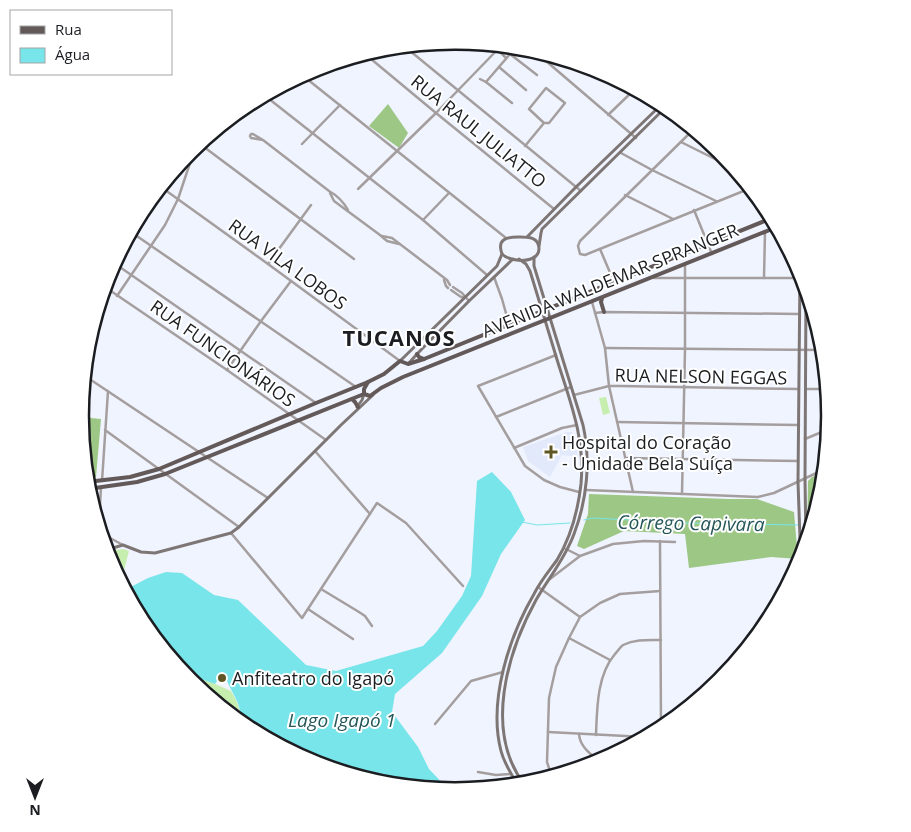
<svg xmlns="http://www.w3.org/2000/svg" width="911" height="832" viewBox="0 0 911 832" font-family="'Open Sans',sans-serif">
<rect width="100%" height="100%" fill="#eff4ff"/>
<!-- built -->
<polygon fill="#e2e9fb" points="567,432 572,432 575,437 578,457 562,455 550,477 528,461 523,447"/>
<!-- green -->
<g fill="#c6efaf">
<polygon points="606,397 610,413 603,415 599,398"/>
<polygon points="124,549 129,551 121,582 109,559 108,554 115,550"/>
<polygon points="201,679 215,684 231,691 237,702 243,722 250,729 234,716 223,705 209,696 191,682"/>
</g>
<!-- forest -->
<g fill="#9dc785">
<polygon points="388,104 408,133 399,148 369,126"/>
<polygon points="83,397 85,398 86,401 84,405 83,409 91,418 101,419 96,477 87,477 81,416"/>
<polygon points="824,473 825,474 823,489 807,542 808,481 812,477"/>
<polygon points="589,494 729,499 757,499 794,512 798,559 771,557 689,568 685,534 624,531 584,549 577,546 588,514"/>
</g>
<!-- water -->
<path fill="#77e5e9" d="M492,472L511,492L525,520L501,554L482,596L442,653L395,694L392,712L418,747L429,769L449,790L382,783L312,762L250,729C239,719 242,713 237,701C232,691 227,682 223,672L215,684L201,679L191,682L190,681L144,624L125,590L148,578L166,572L182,573L214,595L238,600L306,665L336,671L423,646L437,631L462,596L471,576L477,481Z"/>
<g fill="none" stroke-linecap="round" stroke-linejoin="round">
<!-- stream -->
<g stroke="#77e5e9" stroke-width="1">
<polyline points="584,520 593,518 686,523 798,525"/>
<polyline points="522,522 537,525 570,523"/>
<polyline points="808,524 814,520"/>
</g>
<!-- street -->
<g stroke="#a59e9e" stroke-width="2.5">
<polyline points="404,46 581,191"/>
<polyline points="497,49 506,58"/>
<polyline points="532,49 636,138"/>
<polyline points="413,53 420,45"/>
<polyline points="365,54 436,113 554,209"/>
<polyline points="499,67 526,90"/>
<polyline points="606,73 630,94"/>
<polyline points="302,75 506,238"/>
<polyline points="480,79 486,82 512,103"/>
<polyline points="486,82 510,54 537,75"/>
<polyline points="264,95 423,220 487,275"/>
<polyline points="608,115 635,89"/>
<polyline points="694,129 580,241 578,246 580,254 585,255 751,188"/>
<path d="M263,140L251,138L250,136L251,134H253L263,140L329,191C338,196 343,201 348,210"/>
<polyline points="681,142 735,169"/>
<polyline points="200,144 354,259"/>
<polyline points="302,144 340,105"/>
<polyline points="525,146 544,123 549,123 565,103 546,88 529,109 544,123"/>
<polyline points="621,153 652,170 716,201"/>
<polyline points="161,187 268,264 400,361"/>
<polyline points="358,189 436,113 501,46"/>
<polyline points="330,193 334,201 380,235 387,241 399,244"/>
<polyline points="625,195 673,219"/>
<polyline points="694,210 712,254"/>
<polyline points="423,220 449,193"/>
<polyline points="131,232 356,387"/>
<polyline points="382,236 392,238 447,280 450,285"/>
<polyline points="600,249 614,282"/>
<polyline points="114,263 316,403"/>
<polyline points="268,264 311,205"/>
<polyline points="494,277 502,299 509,324"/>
<polyline points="654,278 800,278"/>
<polyline points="764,278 765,232"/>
<polyline points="444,280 446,286 448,288"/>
<polyline points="105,287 227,370 326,440"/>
<polyline points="453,287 462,293 469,301"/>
<polyline points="451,290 461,297 465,297"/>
<polyline points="117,296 165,225 178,199 195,148"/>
<polyline points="592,302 605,348 609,386 633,492"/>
<polyline points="595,313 604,312 799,314"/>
<polyline points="605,348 824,350"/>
<polyline points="556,355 478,386 525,466 544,480 560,487 579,492"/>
<polyline points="227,370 261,321 291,281"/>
<polyline points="85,376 268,498"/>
<polyline points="806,389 828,389"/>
<polyline points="574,395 609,386 619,386 798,389"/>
<polyline points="496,417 571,387"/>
<polyline points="617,422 799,425"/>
<polyline points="105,430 239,527"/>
<polyline points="805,439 829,429"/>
<polyline points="514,448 562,428 577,425"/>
<polyline points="315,451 370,514"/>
<polyline points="625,458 798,461"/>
<polyline points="102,481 108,391"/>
<polyline points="586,490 758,497 774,493 825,469"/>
<polyline points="682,494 685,349 685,264"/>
<polyline points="99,525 101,487"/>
<polyline points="100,528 110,538 123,545"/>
<polyline points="231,533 302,618 377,503 406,523 463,586"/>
<polyline points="660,541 661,729"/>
<polyline points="566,549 580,556"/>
<polyline points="550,579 580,556 613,544 644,541 675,542"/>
<polyline points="538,587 580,617"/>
<polyline points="321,589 359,612 365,616 372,626"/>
<polyline points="308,609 353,639"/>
<polyline points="569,638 610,660"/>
<polyline points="435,724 471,681 503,672"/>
<polyline points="548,732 645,737"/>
<path d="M579,734C580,747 590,753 599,762"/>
<path d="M596,735C597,708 597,675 615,654C618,651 620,647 623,645C635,639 648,640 661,640"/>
<polyline points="478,772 496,775 511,774"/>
<polyline points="553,776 551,774 547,762 549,698 556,667 569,638 580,617 600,603 620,594 660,591"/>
</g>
<!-- secondary -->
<g stroke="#7e7675" stroke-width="3">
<path d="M518,237C526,237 539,236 539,249C539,251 538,254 536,256C528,263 509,261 502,254C497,240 505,237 518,237Z"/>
<polyline points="527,237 576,187 662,104"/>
<polyline points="539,246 541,233 542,229 666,107"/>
<polyline points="800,269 798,482 800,539 803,556"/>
<polyline points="400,361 497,266 502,254"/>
<polyline points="409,363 417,354 469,301 513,259"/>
<polyline points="357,407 362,400 364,394"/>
<polyline points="806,545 805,479 806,288"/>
<polyline points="106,550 123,545 141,552 155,553 231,533 239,527 341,425 373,395"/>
<path d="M524,784C484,731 507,653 536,600C549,577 565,559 574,534C587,500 591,461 583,425L534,266V257"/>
<path d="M518,785C511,774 504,763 501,751C488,701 509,637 534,594C540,582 549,571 557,560C571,537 578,510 581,484C585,441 572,406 559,366C549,334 540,303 530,271L526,264L519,259"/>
</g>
<!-- primary -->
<g stroke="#635959" stroke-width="4">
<polyline points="602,298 601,302 604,312"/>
<polyline points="417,354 419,357 424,359"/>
<polyline points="364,394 364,389 368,382"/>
<polyline points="352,399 355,402 358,407"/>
<polyline points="87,482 130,477 159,469 316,403 368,382 384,374 400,361 408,364 424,359 772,218"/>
<polyline points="88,489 137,482 165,474 364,394 370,396 381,388 403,377 777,227"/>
</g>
</g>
<!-- markers -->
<g fill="#605623" stroke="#fff" stroke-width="2">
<path d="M548.5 444.5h5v5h5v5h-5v5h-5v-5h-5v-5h5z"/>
<circle cx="222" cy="678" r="5"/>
</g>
<g text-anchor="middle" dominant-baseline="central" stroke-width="4" stroke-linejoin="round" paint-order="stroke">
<!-- street labels -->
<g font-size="18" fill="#1b1d21" stroke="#fff">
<text transform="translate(479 131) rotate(39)">RUA RAUL JULIATTO</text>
<text transform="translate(288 264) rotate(36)">RUA VILA LOBOS</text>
<text transform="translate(610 280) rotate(-22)">AVENIDA WALDEMAR SPRANGER</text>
<text transform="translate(223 353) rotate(35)">RUA FUNCIONÁRIOS</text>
<text transform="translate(701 376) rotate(1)">RUA NELSON EGGAS</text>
</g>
<!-- poi labels -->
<g font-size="18" fill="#1b1d21" stroke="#fff" text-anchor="start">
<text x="562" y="442">Hospital do Coração<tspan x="562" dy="21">- Unidade Bela Suíça</tspan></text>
<text x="232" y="678">Anfiteatro do Igapó</text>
</g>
<!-- water labels -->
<g font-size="19" font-style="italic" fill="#255658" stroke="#fff">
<text transform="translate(691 523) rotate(1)">Córrego Capivara</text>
<text x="342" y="720">Lago Igapó 1</text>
</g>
<!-- district labels -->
<g font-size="22" font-weight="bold" letter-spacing="1" fill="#1b1d21" stroke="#fff">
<text x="399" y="337">TUCANOS</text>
</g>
</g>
<!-- crop -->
<path d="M0 0H911V832H0ZM89 416a366 366 0 1 1 732 0a366 366 0 1 1-732 0Z" fill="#fff" fill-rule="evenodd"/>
<path fill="none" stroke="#1b1d21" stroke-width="2.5" d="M89 416a366 366 0 1 1 732 0a366 366 0 1 1-732 0Z"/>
<!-- legend -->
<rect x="10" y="10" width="162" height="65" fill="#ffffff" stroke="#a4a5a6"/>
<rect x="20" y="26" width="25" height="8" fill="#635959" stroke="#a4a5a6"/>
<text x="55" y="35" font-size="15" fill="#1b1d21">Rua</text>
<rect x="20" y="48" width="25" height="15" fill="#77e5e9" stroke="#a4a5a6"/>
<text x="55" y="60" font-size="15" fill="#1b1d21">Água</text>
<!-- north arrow -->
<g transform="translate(35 797) rotate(180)" stroke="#ffffff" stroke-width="4" paint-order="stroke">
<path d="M0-4L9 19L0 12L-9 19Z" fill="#1b1d21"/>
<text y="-8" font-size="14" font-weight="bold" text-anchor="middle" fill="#1b1d21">N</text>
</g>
</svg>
